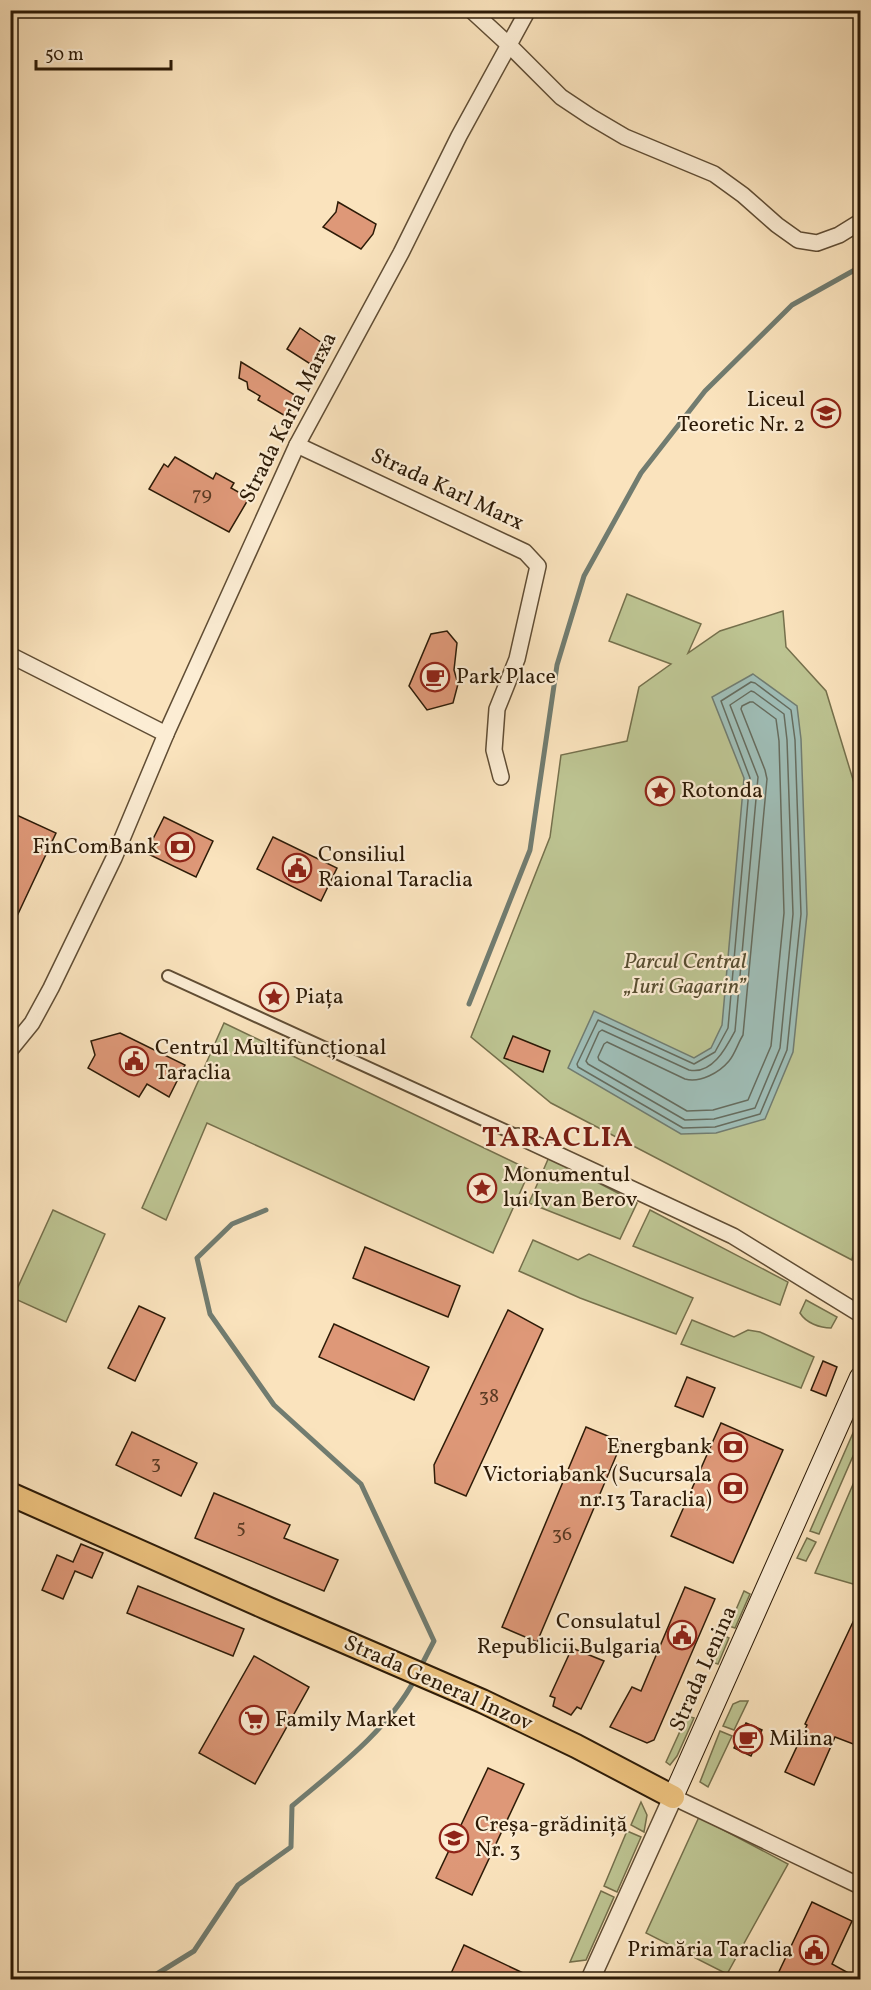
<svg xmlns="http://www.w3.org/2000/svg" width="871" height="1990" viewBox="0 0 871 1990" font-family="Vollkorn,serif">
<rect width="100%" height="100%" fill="#fae3bd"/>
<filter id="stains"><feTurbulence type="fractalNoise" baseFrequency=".00333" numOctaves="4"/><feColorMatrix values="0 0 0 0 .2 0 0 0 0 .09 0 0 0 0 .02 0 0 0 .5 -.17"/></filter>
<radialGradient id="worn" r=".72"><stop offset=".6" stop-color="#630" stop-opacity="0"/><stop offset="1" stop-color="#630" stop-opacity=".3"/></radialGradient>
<!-- green -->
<g fill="#bdc492" stroke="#75704c" stroke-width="1.5">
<polygon points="627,594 701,624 688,653 720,631 783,611 786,647 826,691 858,796 860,797 860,1220 852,1260 551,1103 471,1037 550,837 561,755 627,741 639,687 671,664 609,641"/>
<polygon points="224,1023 530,1170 493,1253 207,1123 166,1220 142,1208"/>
<polygon points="549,1157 637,1203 620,1239 529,1203"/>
<polygon points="53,1210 105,1234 66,1322 13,1298"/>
<polygon points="650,1210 788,1282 780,1305 633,1246"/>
<polygon points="533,1240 578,1260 589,1254 693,1298 676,1334 580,1298 519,1271"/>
<path d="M806,1300L837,1317L831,1328C820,1328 806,1323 800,1313Z"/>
<polygon points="692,1320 734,1337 748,1330 760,1332 814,1357 801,1388 681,1344"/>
<polygon points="860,1417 860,1440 819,1534 810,1531"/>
<polygon points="860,1468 860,1586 815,1573"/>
<polygon points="807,1538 816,1542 806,1561 797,1558"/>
<polygon points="744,1591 750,1594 735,1628 729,1626"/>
<polygon points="724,1636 729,1638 718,1664 712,1662"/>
<polygon points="740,1701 748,1701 734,1730 723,1726 733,1704"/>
<polygon points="687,1716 694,1718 677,1756 670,1765 666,1762"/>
<polygon points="720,1731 732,1736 708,1787 700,1782"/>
<polygon points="641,1802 647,1815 644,1832 631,1825"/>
<polygon points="699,1817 788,1864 727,1974 646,1933"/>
<polygon points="627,1831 641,1837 617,1892 604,1886"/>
<polygon points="601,1891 614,1897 586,1960 570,1962"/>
</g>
<!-- water -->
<polygon fill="#9fbdb6" stroke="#717c70" stroke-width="1.5" points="753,674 797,706 801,739 807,914 793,1052 765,1119 716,1133 681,1134 568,1068 594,1011 694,1058 711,1048 722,1025 744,778 712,697"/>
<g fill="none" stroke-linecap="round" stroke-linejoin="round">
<!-- shore -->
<g stroke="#666c5e" stroke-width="1.5">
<polygon points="751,682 755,683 791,710 795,740 801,914 787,1050 760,1114 715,1127 683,1128 578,1067 577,1064 598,1020 694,1064 715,1052 728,1028 750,778 721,701"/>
<path d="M751,691L754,692L784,714L787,740L793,914L780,1048L755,1108L714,1119L685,1120L588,1064L586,1061L599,1032L602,1030L689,1070C712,1075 726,1048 735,1031L758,777L730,705Z"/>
<path d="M750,702H753L776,719L779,741L784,913L771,1046L748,1100L713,1110L687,1111L599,1060L598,1057L604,1044L607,1042L685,1079C700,1083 719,1073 729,1061C735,1054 738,1043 743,1035L767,779L765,770L741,709L742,706Z"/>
</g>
<!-- stream -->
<g stroke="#717c70" stroke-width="5">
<polyline points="469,1004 530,850 557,665 584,576 641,473 705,391 792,305 860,267"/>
<polyline points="266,1210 232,1224 197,1258 210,1314 274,1405 361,1484 434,1641 420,1668"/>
<path d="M147,1980L194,1951L238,1885L291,1847L292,1806C336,1769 388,1730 415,1679"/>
</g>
</g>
<!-- building -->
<g fill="#de9878" stroke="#2d1b07" stroke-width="1.5">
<polygon points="338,202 376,224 373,234 361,249 323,227 336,212"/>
<polygon points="300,328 328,347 315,367 287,349"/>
<polygon points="241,362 298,397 287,417 258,400 260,396 248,389 247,382 239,378"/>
<polygon points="175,457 213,479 216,473 234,483 231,488 249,498 229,532 149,489 164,464 168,467"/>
<polygon points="447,631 457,643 454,670 458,684 453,703 427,710 409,686 431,634"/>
<polygon points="10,812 56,833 10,931"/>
<polygon points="164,817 213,841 196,877 146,853"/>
<polygon points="273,837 337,868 321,901 257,869"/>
<polygon points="120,1033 185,1065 169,1097 147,1084 139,1097 88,1068 95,1055 91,1041"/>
<polygon points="513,1036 550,1051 543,1072 504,1058"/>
<polygon points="365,1247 460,1286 448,1317 353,1278"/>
<polygon points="139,1306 165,1318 135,1381 108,1368"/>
<polygon points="508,1310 543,1329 466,1496 435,1483 434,1465"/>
<polygon points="334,1324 429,1367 414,1400 319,1357"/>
<polygon points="823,1361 837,1367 826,1396 811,1390"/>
<polygon points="687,1377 715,1388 703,1417 675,1406"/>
<polygon points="721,1423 783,1450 733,1563 671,1536"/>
<polygon points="586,1427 622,1442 537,1642 502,1627"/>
<polygon points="132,1432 197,1463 181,1496 116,1465"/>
<polygon points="214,1493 290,1525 284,1538 338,1560 324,1591 195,1538"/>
<polygon points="81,1544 103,1553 92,1578 75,1571 63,1599 42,1590 57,1555 73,1562"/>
<polygon points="138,1586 244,1629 233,1656 127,1613"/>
<polygon points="685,1587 715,1599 654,1740 647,1743 610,1727 632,1687 641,1691"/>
<polygon points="861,1605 861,1747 835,1737 814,1785 785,1772 807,1725 805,1724"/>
<polygon points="572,1648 604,1661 581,1709 577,1707 571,1715 553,1706 555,1698 550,1696"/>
<polygon points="254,1656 309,1687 255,1784 199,1753"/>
<polygon points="746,1723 762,1730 751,1756 734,1748"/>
<polygon points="488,1768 524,1784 472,1895 436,1878"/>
<polygon points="812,1902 852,1921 832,1964 861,1980 775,1980"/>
<polygon points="464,1945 538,1980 448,1980"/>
</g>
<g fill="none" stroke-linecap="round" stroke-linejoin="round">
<!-- pedestrian casing -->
<g stroke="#604d34" stroke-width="14">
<polyline id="pedestrian" points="168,976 518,1136"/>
</g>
<!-- minor casing -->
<g stroke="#604d34" stroke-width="18">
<g id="minor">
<polyline points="471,10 509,45 561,97 591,117 625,137 714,174 743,195 777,225 798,240 817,243 839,235 860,222"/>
<polyline points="297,445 525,552 538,566 517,659 497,709 494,750 501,777"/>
<polyline points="10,655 166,734"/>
<polyline points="10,1050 32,1023 51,988 114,858 166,734 297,445 401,253 459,136 528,10"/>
<polyline points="518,1136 733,1236 860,1314"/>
<polyline points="673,1797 860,1886"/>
</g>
</g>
<!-- tertiary casing -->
<g stroke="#604d34" stroke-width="21">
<polyline id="tertiary" points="590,1980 673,1797"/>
</g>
<!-- secondary casing -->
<g stroke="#2d1b07" stroke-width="22">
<polyline id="secondary" points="673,1797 860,1377"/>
</g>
<!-- primary casing -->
<g stroke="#2d1b07" stroke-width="26">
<polyline id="primary" points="10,1494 269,1609 482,1701 576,1746 673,1797"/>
</g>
<!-- pedestrian -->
<use href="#pedestrian" stroke="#fcedd4" stroke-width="10"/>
<!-- minor -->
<use href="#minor" stroke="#fcedd4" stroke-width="15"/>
<!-- tertiary -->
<use href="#tertiary" stroke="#fcedd4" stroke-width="18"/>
<!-- secondary -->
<use href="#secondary" stroke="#fcedd4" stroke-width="20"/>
<!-- primary -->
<use href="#primary" stroke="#edc27e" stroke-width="22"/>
</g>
<!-- icons -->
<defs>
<g id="school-ring" transform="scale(1.5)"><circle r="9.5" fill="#fcedd4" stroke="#8f2418" stroke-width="1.5"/><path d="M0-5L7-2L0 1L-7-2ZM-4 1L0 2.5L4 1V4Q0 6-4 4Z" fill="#8f2418"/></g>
<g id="cafe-ring" transform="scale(1.5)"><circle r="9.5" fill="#fcedd4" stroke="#8f2418" stroke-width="1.5"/><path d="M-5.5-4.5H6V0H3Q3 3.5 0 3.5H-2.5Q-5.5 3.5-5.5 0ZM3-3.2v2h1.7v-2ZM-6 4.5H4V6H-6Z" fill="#8f2418"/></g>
<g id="sight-ring" transform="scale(1.5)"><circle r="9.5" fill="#fcedd4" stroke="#8f2418" stroke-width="1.5"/><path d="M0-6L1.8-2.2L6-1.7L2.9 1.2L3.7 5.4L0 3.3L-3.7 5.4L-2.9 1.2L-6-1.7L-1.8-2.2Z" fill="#8f2418"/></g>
<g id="bank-ring" transform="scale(1.5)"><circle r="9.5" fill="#fcedd4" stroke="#8f2418" stroke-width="1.5"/><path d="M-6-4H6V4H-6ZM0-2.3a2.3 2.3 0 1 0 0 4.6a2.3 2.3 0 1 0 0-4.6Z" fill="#8f2418"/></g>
<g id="civic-ring" transform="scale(1.5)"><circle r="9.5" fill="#fcedd4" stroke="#8f2418" stroke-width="1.5"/><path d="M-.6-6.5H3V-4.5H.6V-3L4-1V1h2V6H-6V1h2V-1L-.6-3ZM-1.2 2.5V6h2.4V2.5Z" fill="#8f2418"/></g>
<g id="supermarket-ring" transform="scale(1.5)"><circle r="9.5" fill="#fcedd4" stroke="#8f2418" stroke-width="1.5"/><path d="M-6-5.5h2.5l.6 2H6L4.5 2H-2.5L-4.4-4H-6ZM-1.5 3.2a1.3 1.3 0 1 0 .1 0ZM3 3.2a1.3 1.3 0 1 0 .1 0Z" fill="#8f2418"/></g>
</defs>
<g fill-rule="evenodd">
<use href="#school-ring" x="826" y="413"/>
<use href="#cafe-ring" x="435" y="677"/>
<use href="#sight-ring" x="660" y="791"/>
<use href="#bank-ring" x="180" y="847"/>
<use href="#civic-ring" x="297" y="868"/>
<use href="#sight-ring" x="274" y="997"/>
<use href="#civic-ring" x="134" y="1061"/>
<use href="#sight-ring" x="482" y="1188"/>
<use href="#bank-ring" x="733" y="1447"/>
<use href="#bank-ring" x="733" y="1488"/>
<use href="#civic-ring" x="682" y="1635"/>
<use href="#supermarket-ring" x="254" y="1720"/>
<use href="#cafe-ring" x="748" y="1739"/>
<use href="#school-ring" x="454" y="1838"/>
<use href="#civic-ring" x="814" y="1950"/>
</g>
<g text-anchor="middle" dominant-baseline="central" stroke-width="4.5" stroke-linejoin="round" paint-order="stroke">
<!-- number labels -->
<g font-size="20" fill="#593a23">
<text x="202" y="495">79</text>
<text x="489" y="1397">38</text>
<text x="156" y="1464">3</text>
<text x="241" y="1528">5</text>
<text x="562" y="1535">36</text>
</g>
<!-- poi labels -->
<g font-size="22" fill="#2d1b07" stroke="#fcedd4" text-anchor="start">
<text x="805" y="400" text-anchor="end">Liceul<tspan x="805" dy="25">Teoretic Nr. 2</tspan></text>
<text x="456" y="677">Park Place</text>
<text x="681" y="791">Rotonda</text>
<text x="159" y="847" text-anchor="end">FinComBank</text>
<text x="318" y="855">Consiliul<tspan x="318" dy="25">Raional Taraclia</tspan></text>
<text x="295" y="997">Piața</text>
<text x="155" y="1048">Centrul Multifuncțional<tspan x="155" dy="25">Taraclia</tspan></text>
<text x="503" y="1175">Monumentul<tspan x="503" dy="25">lui Ivan Berov</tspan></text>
<text x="712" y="1447" text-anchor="end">Energbank</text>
<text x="712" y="1475" text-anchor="end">Victoriabank (Sucursala<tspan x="712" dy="25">nr.13 Taraclia)</tspan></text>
<text x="661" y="1622" text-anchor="end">Consulatul<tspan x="661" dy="25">Republicii Bulgaria</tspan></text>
<text x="275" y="1720">Family Market</text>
<text x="769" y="1739">Milina</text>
<text x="475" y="1825">Creșa-grădiniță<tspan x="475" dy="25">Nr. 3</tspan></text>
<text x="793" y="1950" text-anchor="end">Primăria Taraclia</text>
</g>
<!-- street labels -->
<g font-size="22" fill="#2d1b07" stroke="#fcedd4">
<text transform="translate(289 418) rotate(-63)">Strada Karla Marxa</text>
<text transform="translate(447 490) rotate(25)">Strada Karl Marx</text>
<text transform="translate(704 1669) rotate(-66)">Strada Lenina</text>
<text transform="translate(438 1684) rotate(24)">Strada General Inzov</text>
</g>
<!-- park labels -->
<g font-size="22" font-style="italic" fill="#584e31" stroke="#fcedd4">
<text x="685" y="962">Parcul Central<tspan x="685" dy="25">„Iuri Gagarin”</tspan></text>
</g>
<!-- district labels -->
<g font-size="28" font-weight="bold" letter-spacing="1.5" fill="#7a1f14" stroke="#fcedd4">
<text x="558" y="1138">TARACLIA</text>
</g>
</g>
<!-- margin -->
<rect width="871" height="1990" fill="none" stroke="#fae3bd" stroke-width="36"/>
<rect x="12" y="12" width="847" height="1966" fill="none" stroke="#2d1b07" stroke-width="3"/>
<rect x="18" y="18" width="835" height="1954" fill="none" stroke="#2d1b07" stroke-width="1.5"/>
<!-- scale -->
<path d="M36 60v9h135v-9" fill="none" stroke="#2d1b07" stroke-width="3"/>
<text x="45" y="60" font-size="18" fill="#2d1b07" stroke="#fcedd4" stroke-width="4.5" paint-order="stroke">50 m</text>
<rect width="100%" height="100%" filter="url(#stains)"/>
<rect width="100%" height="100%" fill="url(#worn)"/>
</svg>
